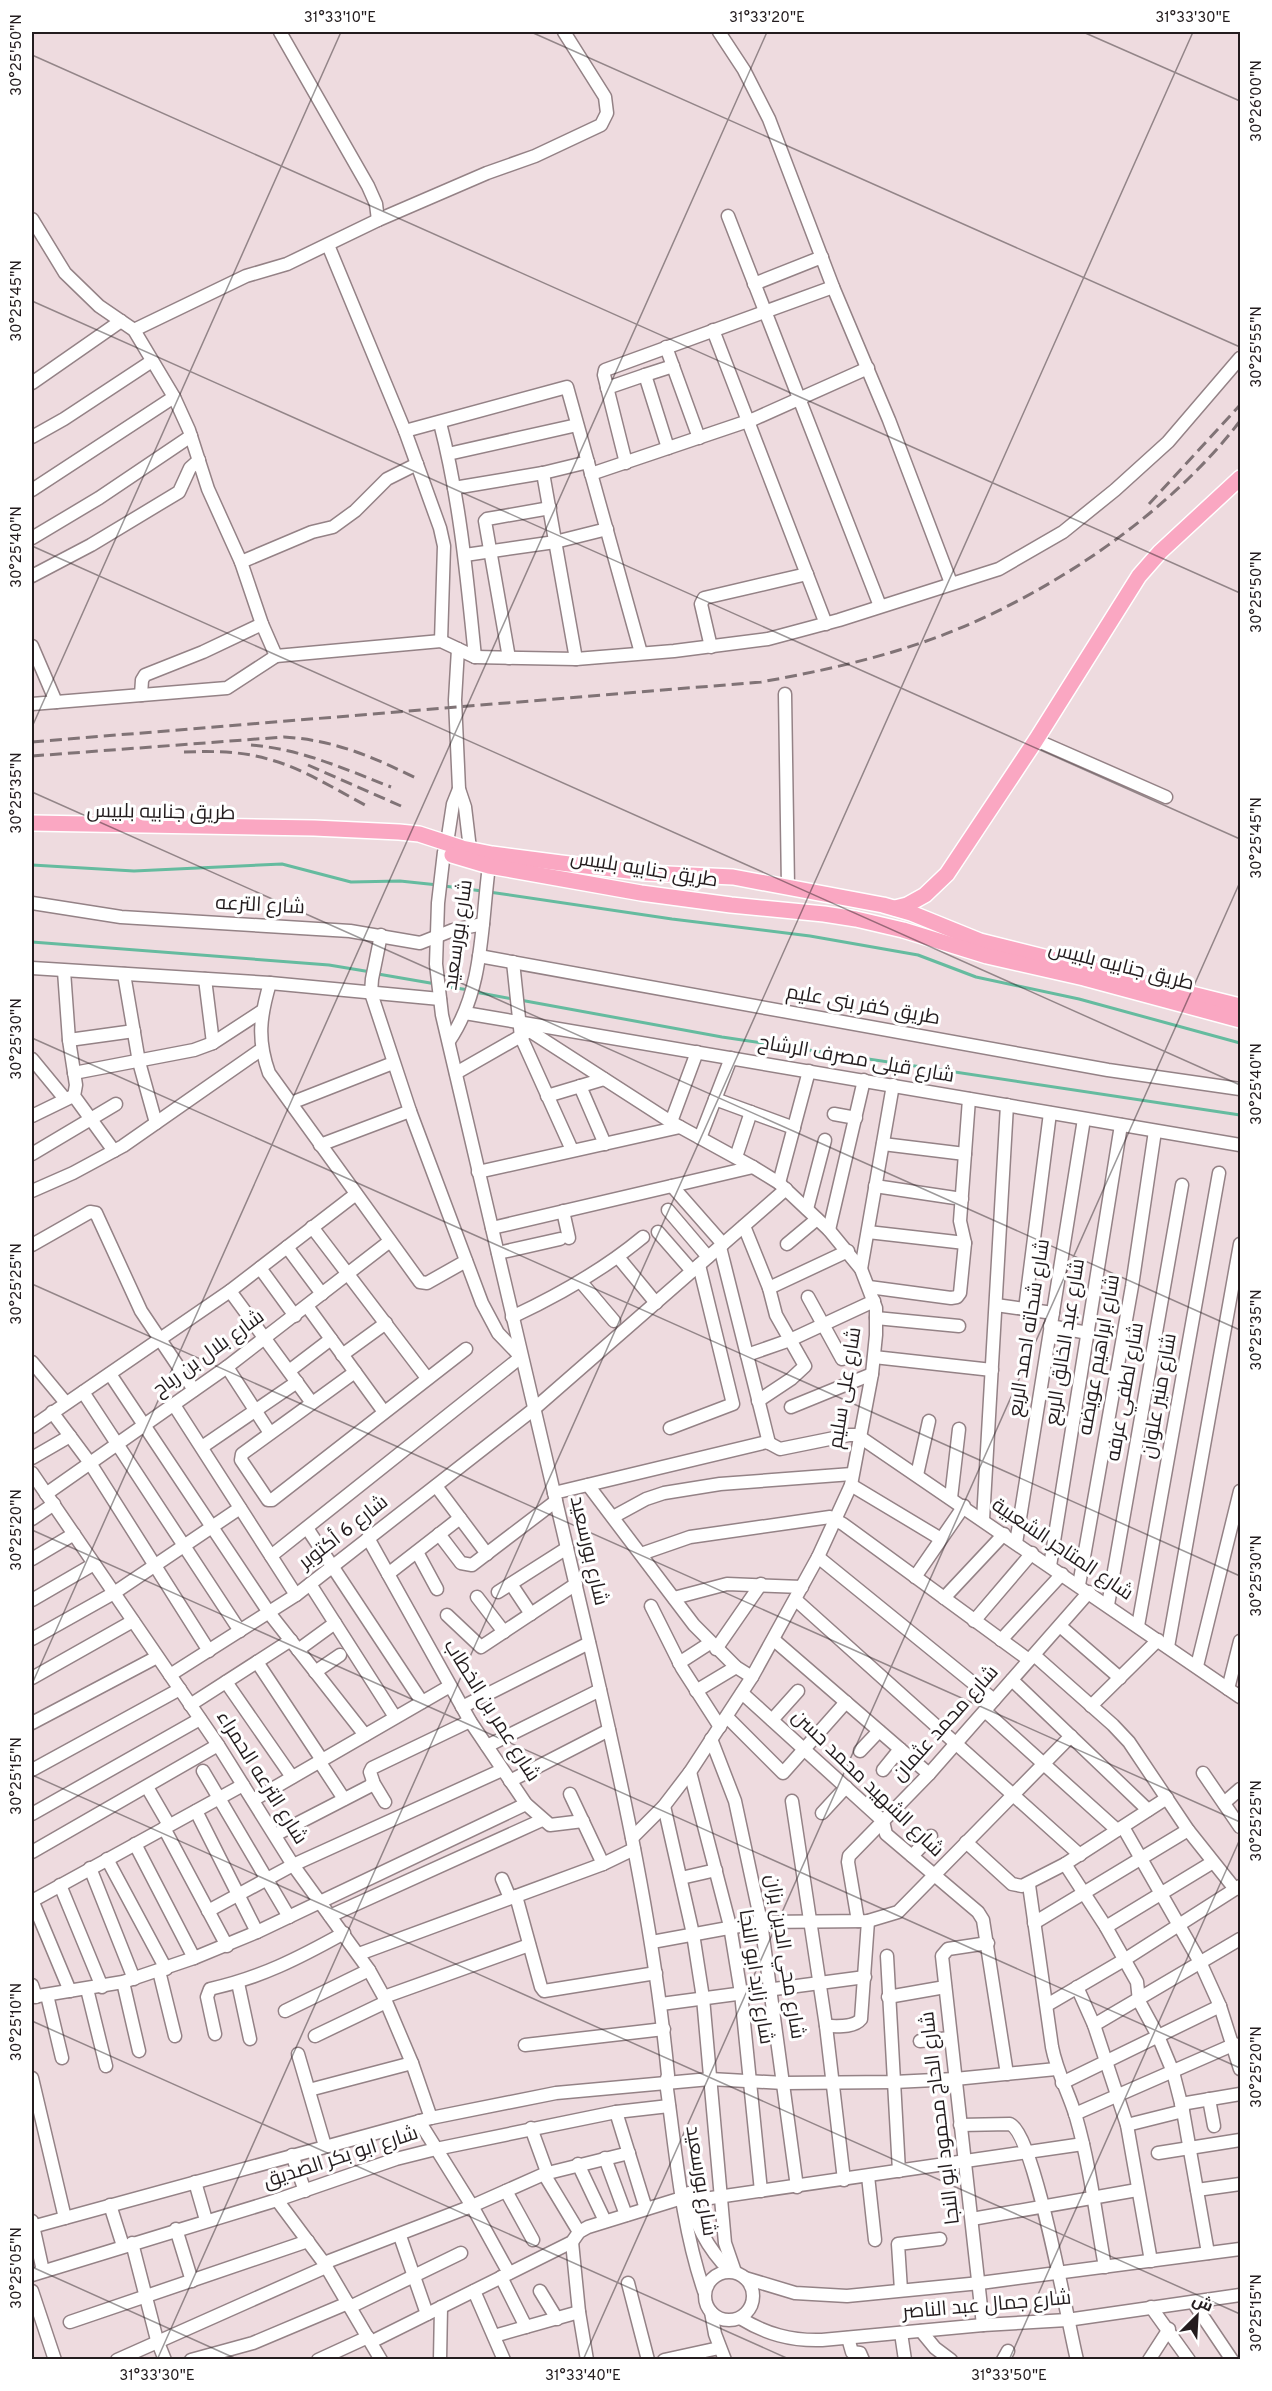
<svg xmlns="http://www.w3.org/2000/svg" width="1272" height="2391" viewBox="0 0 1272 2391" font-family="Overpass,Cairo,sans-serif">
<rect width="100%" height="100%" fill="#eedbdf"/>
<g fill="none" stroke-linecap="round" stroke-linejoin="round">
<!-- stream -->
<g stroke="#65bb9f" stroke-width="3">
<polyline points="32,865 134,871 282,864 351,882 400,881 438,885"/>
<polyline points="444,886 482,891"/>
<polyline points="489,892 672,919 810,936 918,955 976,977 1079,999 1240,1043"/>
<polyline points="32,942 329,965 371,972"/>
<polyline points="378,974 436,984"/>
<polyline points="443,986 469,990"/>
<polyline points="475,992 513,999"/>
<polyline points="520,1000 722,1037 1240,1115"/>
</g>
<!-- minor casing -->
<g stroke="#948286" stroke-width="15">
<g id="minor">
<polyline points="280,32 368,186 376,204 378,220"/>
<polyline points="719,32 744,70 769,119 833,287 889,420 951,583"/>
<polyline points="728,216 880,606"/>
<polyline points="32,219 65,273 99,306 134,330 174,397 189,430 208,489 241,562 262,624 276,656 227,688 32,704"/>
<polyline points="328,245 405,431 440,528 444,546 441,641"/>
<polyline points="754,284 822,257"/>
<polyline points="134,330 246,276 287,264 378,220 487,173 535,156 601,125 607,113 605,97 564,32"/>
<polyline points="713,330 826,624"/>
<polyline points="666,347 699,438"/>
<polyline points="645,375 673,366"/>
<polyline points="32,383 121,321"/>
<polyline points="607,388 645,375 668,448"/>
<polyline points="405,431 567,387 641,653"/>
<polyline points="32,437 64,419 152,361"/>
<polyline points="448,454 577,425"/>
<polyline points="626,463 604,375 605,370 833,287"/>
<polyline points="543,473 576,659"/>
<polyline points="591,474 754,419 868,368"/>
<polyline points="454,488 543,473 588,462"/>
<polyline points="32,490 174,397"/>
<polyline points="32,538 99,498 191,436"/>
<polyline points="465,555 555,542 607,529"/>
<polyline points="241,562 312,532 333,527 355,511 387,479 417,464"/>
<polyline points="32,576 91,545 179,492 190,468 199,460"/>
<polyline points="32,646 56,702"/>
<polyline points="711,647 701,604 704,598 807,574"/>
<polyline points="458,649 455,700 459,789 465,807 470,849"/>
<path d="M276,656L441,641L475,657C467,578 460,500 440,423"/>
<polyline points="475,657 576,659 674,651 768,639 839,620 999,569 1063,532 1115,490 1168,442 1240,358"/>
<polyline points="509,658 485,521 487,519 550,508"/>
<polyline points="785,694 788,887"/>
<polyline points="141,695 142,680 145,675 203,652 262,624"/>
<polyline points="1036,740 1166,797"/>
<polyline points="447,843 453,804 459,789"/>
<path d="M444,852L438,903L436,964L442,1015C490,1226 540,1436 590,1646C623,1788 654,1930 668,2075L666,2082C676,2152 681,2224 704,2291"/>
<polyline points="32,903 121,917 350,931 420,943 453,930 483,924"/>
<polyline points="479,956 1108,1070 1240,1089"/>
<polyline points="513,962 521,1037 572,1150"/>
<polyline points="32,968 270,983 440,999"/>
<polyline points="64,971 69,1040 76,1085 74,1096 114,1151"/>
<polyline points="124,974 139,1062 156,1123"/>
<polyline points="205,979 213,1043"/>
<path d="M270,983C260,1017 257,1039 269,1073L420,1282L427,1283L466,1261"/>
<polyline points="465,1013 1240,1145"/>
<polyline points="519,1024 671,1122 753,1167 779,1183 829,1230 861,1269 876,1308 876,1335 872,1374 851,1485 818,1557 752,1677 690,1772 664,1806 632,1838"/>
<polyline points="69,1040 134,1031"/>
<path d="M449,1041C484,990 481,925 489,866"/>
<polyline points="32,1059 65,1099"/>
<polyline points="74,1073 194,1050 213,1043 262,1011"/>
<polyline points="456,1073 526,1033"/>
<polyline points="580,1086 605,1144"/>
<polyline points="547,1096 604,1079"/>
<polyline points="715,1099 794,1128"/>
<polyline points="291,1103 393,1063"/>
<polyline points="834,1114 856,1118"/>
<polyline points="32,1116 71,1097"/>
<polyline points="671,1122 697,1052"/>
<polyline points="700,1138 731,1058"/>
<polyline points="883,1144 965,1154"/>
<polyline points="320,1145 410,1111"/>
<polyline points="32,1154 116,1104"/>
<polyline points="736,1157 751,1112"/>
<polyline points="478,1172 680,1127"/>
<polyline points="779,1183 809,1071"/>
<polyline points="672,1186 723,1244"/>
<polyline points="875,1186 962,1199"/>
<polyline points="32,1191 73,1173 123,1146 262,1049"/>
<polyline points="807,1209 825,1140"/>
<polyline points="668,1210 708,1257"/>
<polyline points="563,1211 569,1238"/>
<polyline points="744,1226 769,1288 776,1315 805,1366 791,1379 758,1401"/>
<polyline points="312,1227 427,1378"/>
<polyline points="492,1228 753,1167"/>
<polyline points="829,1230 864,1080"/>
<polyline points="658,1232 692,1271"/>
<polyline points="868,1232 965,1243"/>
<polyline points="787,1244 817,1219"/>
<polyline points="32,1245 90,1212 96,1213 141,1311 194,1390"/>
<polyline points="287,1247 322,1294"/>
<polyline points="720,1247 769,1443"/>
<polyline points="498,1253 560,1239"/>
<polyline points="618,1257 656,1303"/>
<polyline points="260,1268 295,1316"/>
<polyline points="861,1269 893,1085"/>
<polyline points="581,1282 614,1321"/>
<polyline points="869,1287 951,1298 957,1297 960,1293 965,1243 960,1221 969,1099"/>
<polyline points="769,1288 848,1251"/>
<polyline points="230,1291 312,1403"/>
<polyline points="808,1297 842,1359"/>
<polyline points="996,1305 1053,1313"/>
<polyline points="307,1306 384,1412"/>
<polyline points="1025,1309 1050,1113"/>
<path d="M512,1317C559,1295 602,1271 643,1237"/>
<polyline points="876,1318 959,1326"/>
<polyline points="1050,1326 1088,1333"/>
<polyline points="342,1355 386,1323"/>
<polyline points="747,1355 790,1340 874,1301"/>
<polyline points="874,1357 992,1370"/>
<polyline points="32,1362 66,1403"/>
<polyline points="227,1367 270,1433"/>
<polyline points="289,1371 331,1339"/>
<polyline points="355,1372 242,1454 241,1460 268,1500 272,1500 466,1349"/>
<polyline points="110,1374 270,1614 365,1735"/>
<polyline points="83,1392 240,1631"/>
<polyline points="174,1405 296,1595"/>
<polyline points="791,1407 872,1374"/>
<polyline points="52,1412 90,1463 209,1651"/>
<polyline points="32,1427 230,1291 356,1194"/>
<polyline points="670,1428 733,1404 699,1265"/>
<polyline points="202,1447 297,1382"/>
<polyline points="32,1458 70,1436"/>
<polyline points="32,1473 218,1745 293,1865 369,1970 384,1997 412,2063 431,2118"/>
<polyline points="917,1475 929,1421"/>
<polyline points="588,1485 694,1625 736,1667 752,1677"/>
<polyline points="851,1485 941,1539"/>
<polyline points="436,1486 487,1554"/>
<polyline points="554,1493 767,1442 780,1449 849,1435 857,1435 1240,1697"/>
<polyline points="46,1494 227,1367 390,1241"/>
<polyline points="951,1498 959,1429"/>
<polyline points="613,1517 646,1499 664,1493 720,1484 852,1474"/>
<polyline points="32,1519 54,1504"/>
<polyline points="983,1520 1007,1105"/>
<polyline points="307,1528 422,1702"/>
<polyline points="439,1534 461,1563 472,1565 556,1501"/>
<polyline points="368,1538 470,1721 526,1804 550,1825 583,1821"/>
<polyline points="1016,1543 1084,1119"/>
<polyline points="417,1552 437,1589"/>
<polyline points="641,1554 690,1537 830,1517 843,1524 1029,1660"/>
<polyline points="271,1556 521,1357 498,1333 482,1303 410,1111 371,993 372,979 381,935"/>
<polyline points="818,1557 994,1700"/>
<polyline points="32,1559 74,1534"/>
<polyline points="1050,1566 1121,1125"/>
<polyline points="388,1574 460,1518"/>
<polyline points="915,1577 964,1506"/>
<polyline points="310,1584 395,1717"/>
<polyline points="511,1584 531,1614"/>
<polyline points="1079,1585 1132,1286 1155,1131"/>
<polyline points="498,1592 567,1548"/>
<polyline points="477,1597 504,1632"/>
<polyline points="674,1598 727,1584 802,1587"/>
<polyline points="944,1598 1004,1534"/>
<polyline points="32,1600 94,1564"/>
<polyline points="796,1600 1080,1855"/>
<polyline points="1108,1605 1182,1185"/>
<polyline points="651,1606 682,1668 720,1727"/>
<polyline points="447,1615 481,1647 576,1584"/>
<polyline points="974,1621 1032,1553"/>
<polyline points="1060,1626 1120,1678"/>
<polyline points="1138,1626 1219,1173"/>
<polyline points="32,1639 114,1593 240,1508"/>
<polyline points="774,1640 929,1774"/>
<polyline points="1001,1640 1062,1574"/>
<polyline points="1168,1647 1240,1244"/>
<polyline points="716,1649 761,1584"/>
<polyline points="298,1650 335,1623"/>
<polyline points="1034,1655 1113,1725 1129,1742 1188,1830 1235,1889"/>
<polyline points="257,1662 322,1760"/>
<polyline points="679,1663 710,1643"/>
<polyline points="1197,1666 1240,1491"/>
<polyline points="315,1672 340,1655"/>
<polyline points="170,1675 296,1595 534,1409 786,1189"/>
<polyline points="32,1678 133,1621"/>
<polyline points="1012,1680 1148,1810"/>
<polyline points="226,1682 292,1777"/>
<polyline points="1228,1689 1240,1641"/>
<polyline points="696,1691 736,1667"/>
<polyline points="742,1693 883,1821 886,1834 978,1912 983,1920 1007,2074"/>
<polyline points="190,1705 291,1640"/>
<polyline points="1091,1706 1158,1640"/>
<polyline points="462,1707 589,1643"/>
<polyline points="985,1711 1117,1830"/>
<polyline points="727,1717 783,1773 846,1702"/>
<polyline points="772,1720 798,1691"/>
<polyline points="32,1723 157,1657"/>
<polyline points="711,1739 735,1801 761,1922 797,2187"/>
<polyline points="487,1746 600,1690"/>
<polyline points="860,1751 879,1731"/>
<polyline points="319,1761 344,1799"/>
<polyline points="32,1770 180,1689"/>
<polyline points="883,1770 900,1749"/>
<polyline points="203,1771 289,1917"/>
<polyline points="690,1772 730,1926 741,1993 761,2191"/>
<polyline points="1203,1773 1240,1827"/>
<polyline points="510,1781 609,1730"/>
<polyline points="373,1782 385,1802"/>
<polyline points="147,1787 169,1825"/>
<polyline points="570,1794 603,1864"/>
<polyline points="253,1800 450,1686"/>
<polyline points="792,1801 826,2026 844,2180"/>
<polyline points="1224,1803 1240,1789"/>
<polyline points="664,1806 693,1934 703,1998 725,2243 735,2272"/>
<polyline points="196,1811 257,1932"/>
<polyline points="822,1813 846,1787"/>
<polyline points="32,1814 200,1719"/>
<polyline points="1123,1827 1201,1964 1220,2006 1240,2069"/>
<polyline points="164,1828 227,1946"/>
<polyline points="275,1835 370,1786 373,1781 370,1772 372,1768 470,1721"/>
<polyline points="966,1842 1012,1884 1022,1886 1065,1864 1167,1798"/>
<polyline points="135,1844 194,1958"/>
<polyline points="32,1852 218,1745"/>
<polyline points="912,1856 931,1836"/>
<polyline points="107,1859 166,1969"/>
<polyline points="1065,1864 1106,1927 1137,1982 1139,2001 1158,2036 1173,2072 1183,2111 1208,2253"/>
<polyline points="90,1868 134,1979"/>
<polyline points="681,1878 716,1870"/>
<polyline points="502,1879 510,1898"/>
<polyline points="60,1885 102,1987"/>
<path d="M1029,1885L1052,2047C1057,2073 1069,2093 1076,2117C1090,2165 1096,2217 1105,2267"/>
<polyline points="516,1896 541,1987 544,1991 656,1973"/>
<polyline points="32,1900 70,1991"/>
<polyline points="32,1901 243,1785"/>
<polyline points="208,1911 293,1865 502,1770"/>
<polyline points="330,1916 542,1820"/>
<polyline points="858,1921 848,1862 849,1856 929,1774 1089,1592"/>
<polyline points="1034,1923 1188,1830"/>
<polyline points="1106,1927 1213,1862"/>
<polyline points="652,1942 761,1922 868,1921 898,1912 1071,1736"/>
<polyline points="359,1954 603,1864 634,1849"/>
<polyline points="887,1956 899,2171"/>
<polyline points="159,1971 175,2036"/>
<polyline points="123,1982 139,2051"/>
<polyline points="238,1983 250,2039"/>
<polyline points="32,1985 36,1997"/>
<polyline points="1077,1987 1094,2025 1127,2125 1151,2261"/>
<polyline points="87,1989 106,2066"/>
<polyline points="47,1995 62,2058"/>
<polyline points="32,1997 123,1982 194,1958 257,1932 526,1804"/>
<polyline points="384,1997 529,1945"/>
<polyline points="888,1997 945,1987"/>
<polyline points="661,2004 865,1977"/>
<polyline points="1047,2005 1124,1960 1240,1886"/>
<polyline points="285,2011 369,1970"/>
<polyline points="1094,2025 1240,1939"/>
<path d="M826,2026C837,2026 854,2028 861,2019L868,1921"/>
<path d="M215,2034L207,1997L210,1989C260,1978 299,1958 344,1933"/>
<polyline points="315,2036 386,2002"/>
<polyline points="920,2041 950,2038"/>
<polyline points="525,2045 664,2029"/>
<polyline points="298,2054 325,2146"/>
<polyline points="32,2078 65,2218"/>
<polyline points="1062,2083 1220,2006"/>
<polyline points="309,2090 412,2063"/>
<polyline points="1209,2099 1214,2126"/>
<polyline points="1181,2104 1240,2094"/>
<polyline points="616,2112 646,2209"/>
<polyline points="1075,2114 1235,2044"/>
<polyline points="419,2121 472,2206 509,2273"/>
<path d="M960,2125L1010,2124C1035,2135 1068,2324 1077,2360"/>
<polyline points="1127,2125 1183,2111"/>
<polyline points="531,2128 547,2172"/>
<polyline points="1158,2153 1240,2140"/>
<polyline points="292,2155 305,2191"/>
<polyline points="605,2158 626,2215"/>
<polyline points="578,2164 605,2221"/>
<polyline points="544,2174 579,2232"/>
<polyline points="868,2176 875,2240"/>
<polyline points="195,2182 206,2220"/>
<polyline points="1197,2190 1240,2184"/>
<polyline points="506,2191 533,2240"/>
<path d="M689,2193C694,2225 708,2249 730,2271"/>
<polyline points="277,2200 324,2263 381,2360"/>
<polyline points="690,2201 1083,2144"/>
<polyline points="110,2205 123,2246"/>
<polyline points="972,2219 1137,2190"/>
<polyline points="32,2221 43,2271"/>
<polyline points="32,2227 431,2118 556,2093 710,2079 784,2083 894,2082 955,2079 1056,2069"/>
<polyline points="176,2229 192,2281"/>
<polyline points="400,2236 427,2314"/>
<polyline points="572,2242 579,2312 587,2360"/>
<polyline points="132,2243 157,2340 165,2360"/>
<polyline points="324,2263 472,2206 544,2174 629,2153"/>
<circle cx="729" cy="2296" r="24"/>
<polyline points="32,2275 277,2200 396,2159 436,2149 616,2112 669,2106"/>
<polyline points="501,2277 526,2327"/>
<polyline points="745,2278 795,2293 847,2296 980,2283 1240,2249"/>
<polyline points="628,2283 648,2360"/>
<polyline points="901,2290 898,2244 940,2239"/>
<polyline points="32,2291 55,2360"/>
<polyline points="474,2291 504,2360"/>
<polyline points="540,2291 557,2319"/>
<polyline points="1193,2302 1232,2360"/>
<polyline points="350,2307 461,2253"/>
<polyline points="1151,2307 1189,2360"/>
<polyline points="711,2312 715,2334 725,2360"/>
<path d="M740,2318C766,2334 791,2341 822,2340L983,2325L1067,2320L1240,2295"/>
<polyline points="70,2322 308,2241"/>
<polyline points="983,2325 942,1956 948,1949 988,1943"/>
<polyline points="921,2331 935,2348 951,2360"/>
<polyline points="901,2333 905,2360"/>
<polyline points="494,2336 579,2312"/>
<polyline points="848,2338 852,2352 860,2353 863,2360"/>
<polyline points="371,2342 572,2242 579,2232 588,2227 682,2198"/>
<polyline points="117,2360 326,2267"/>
<polyline points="191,2360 253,2343 348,2303"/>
<polyline points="318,2360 368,2337"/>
<polyline points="440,2360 441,2307"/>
<polyline points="664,2360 719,2348"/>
<polyline points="1003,2360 1008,2351"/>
<polyline points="1149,2360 1169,2329"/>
</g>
</g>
<!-- major casing -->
<g stroke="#fff" stroke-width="18">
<g id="major">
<polyline points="32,823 314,828 399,832 419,834 462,848 492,854 561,863 646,873 733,877 883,905 911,913 980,941 1240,1006"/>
<polyline points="452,855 489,866 641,893 731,905 824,914 856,919 903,930 987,956 1084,978 1240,1020"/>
<polyline points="895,908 907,905 925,895 947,874 1036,740 1139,576 1160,552 1240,478"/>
</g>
</g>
<!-- minor -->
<use href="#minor" stroke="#fff" stroke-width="12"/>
<!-- major -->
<use href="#major" stroke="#faa7c2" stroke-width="15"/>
<!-- rail -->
<g stroke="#807376" stroke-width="3" stroke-dasharray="12 6" stroke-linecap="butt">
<polyline points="1149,504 1240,405"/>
<path d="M32,742L761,682C828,670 895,655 958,629C1060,587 1173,509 1240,421"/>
<path d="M251,745C301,749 345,769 391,787"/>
<path d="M184,752C212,751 241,751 268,759C302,768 333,788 365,805"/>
<path d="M32,756L284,737C335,740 373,757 418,779"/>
<polyline points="308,765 401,806"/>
</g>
</g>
<!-- ticks -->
<path fill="none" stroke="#231c1e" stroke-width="1.5" stroke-opacity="0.45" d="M531,32L1240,347M1083,32L1240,101M32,55L1240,593M32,301L1240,839M32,546L1240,1085M32,727L341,32M32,792L1240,1330M32,1038L1240,1576M32,1284L1240,1822M32,1530L1240,2068M32,1684L767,32M32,1775L1240,2314M32,2021L791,2360M32,2267L239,2360M157,2360L1193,32M583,2360L1240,882M1009,2360L1240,1839"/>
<g text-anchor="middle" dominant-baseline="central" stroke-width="6" stroke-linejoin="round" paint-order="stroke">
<!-- street labels -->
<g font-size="20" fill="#231c1e" stroke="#fff">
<text transform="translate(161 813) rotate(1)">طريق جنابيه بلبيس</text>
<text transform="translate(644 870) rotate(9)">طريق جنابيه بلبيس</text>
<text transform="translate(260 906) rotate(3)">شارع الترعه</text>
<text transform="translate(459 935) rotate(-82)">شارع بورسعيد</text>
<text transform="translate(1121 967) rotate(14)">طريق جنابيه بلبيس</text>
<text transform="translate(863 1006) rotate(10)">طريق كفر بنى عليم</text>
<text transform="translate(856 1060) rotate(10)">شارع قبلى مصرف الرشاح</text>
<text transform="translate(1030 1328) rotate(-81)">شارع شحاته احمد الربع</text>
<text transform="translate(1066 1342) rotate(-81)">شارع عبد الخالق الربع</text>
<text transform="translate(209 1354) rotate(-36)">شارع بلال بن رباح</text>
<text transform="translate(1100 1355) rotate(-80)">شارع ابراهيم عويضه</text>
<text transform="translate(846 1388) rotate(-81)">شارع على سليم</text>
<text transform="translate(1126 1392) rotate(-80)">شارع لطفي عرفه</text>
<text transform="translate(1160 1396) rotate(-80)">شارع منير علوان</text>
<text transform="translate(344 1533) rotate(-38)">شارع 6 أكتوبر</text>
<text transform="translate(1062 1550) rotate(34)">شارع المتاجر الشعبية</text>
<text transform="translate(588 1551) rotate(77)">شارع بورسعيد</text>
<text transform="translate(491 1711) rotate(58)">شارع عمر بن الخطاب</text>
<text transform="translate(946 1724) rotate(-48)">شارع محمد عثمان</text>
<text transform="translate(261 1778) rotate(58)">شارع الترعه الحمراء</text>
<text transform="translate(867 1784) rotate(44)">شارع الشهيد محمد حسن</text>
<text transform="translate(784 1957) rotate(81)">شارع محي الدين بزان</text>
<text transform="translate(755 1977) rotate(81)">شارع زايد ابو النجا</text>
<text transform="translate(941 2118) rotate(-97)">شارع الحاج محمود ابو النجا</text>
<text transform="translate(341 2158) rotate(-18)">شارع ابو بكر الصديق</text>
<text transform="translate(700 2181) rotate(81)">شارع بورسعيد</text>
<text transform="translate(987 2306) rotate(-5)">شارع جمال عبد الناصر</text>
</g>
</g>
<!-- border -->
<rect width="1272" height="2391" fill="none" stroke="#ffffff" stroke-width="66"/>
<!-- north arrow -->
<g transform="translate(1197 2316) rotate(24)" stroke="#ffffff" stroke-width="4.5" paint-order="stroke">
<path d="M0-4.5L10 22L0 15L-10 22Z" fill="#231c1e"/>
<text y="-9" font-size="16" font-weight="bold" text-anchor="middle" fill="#231c1e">ش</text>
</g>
<rect x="33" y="33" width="1206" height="2325" fill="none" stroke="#231c1e" stroke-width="2"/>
<g font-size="15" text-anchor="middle" fill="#231c1e">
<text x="340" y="22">31°33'10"E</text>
<text x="767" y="22">31°33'20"E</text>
<text x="1193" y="22">31°33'30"E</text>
<text transform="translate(16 55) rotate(-90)" y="5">30°25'50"N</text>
<text transform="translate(1256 101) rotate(-90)" y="5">30°26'00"N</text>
<text transform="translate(16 301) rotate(-90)" y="5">30°25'45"N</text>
<text transform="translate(1256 347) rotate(-90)" y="5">30°25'55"N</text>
<text transform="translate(16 547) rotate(-90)" y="5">30°25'40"N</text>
<text transform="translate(1256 592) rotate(-90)" y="5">30°25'50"N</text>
<text transform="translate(16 793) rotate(-90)" y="5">30°25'35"N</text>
<text transform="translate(1256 838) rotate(-90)" y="5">30°25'45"N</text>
<text transform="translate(16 1039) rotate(-90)" y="5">30°25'30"N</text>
<text transform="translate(1256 1084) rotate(-90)" y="5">30°25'40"N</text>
<text transform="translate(16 1284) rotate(-90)" y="5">30°25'25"N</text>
<text transform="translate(1256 1330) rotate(-90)" y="5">30°25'35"N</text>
<text transform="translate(16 1530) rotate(-90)" y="5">30°25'20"N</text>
<text transform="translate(1256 1576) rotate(-90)" y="5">30°25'30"N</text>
<text transform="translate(16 1776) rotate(-90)" y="5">30°25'15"N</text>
<text transform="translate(1256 1821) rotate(-90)" y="5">30°25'25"N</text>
<text transform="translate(16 2022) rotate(-90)" y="5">30°25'10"N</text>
<text transform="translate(1256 2067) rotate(-90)" y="5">30°25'20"N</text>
<text transform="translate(16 2268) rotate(-90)" y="5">30°25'05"N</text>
<text transform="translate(1256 2313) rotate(-90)" y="5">30°25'15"N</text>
<text x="157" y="2380">31°33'30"E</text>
<text x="583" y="2380">31°33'40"E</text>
<text x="1009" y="2380">31°33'50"E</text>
</g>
</svg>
